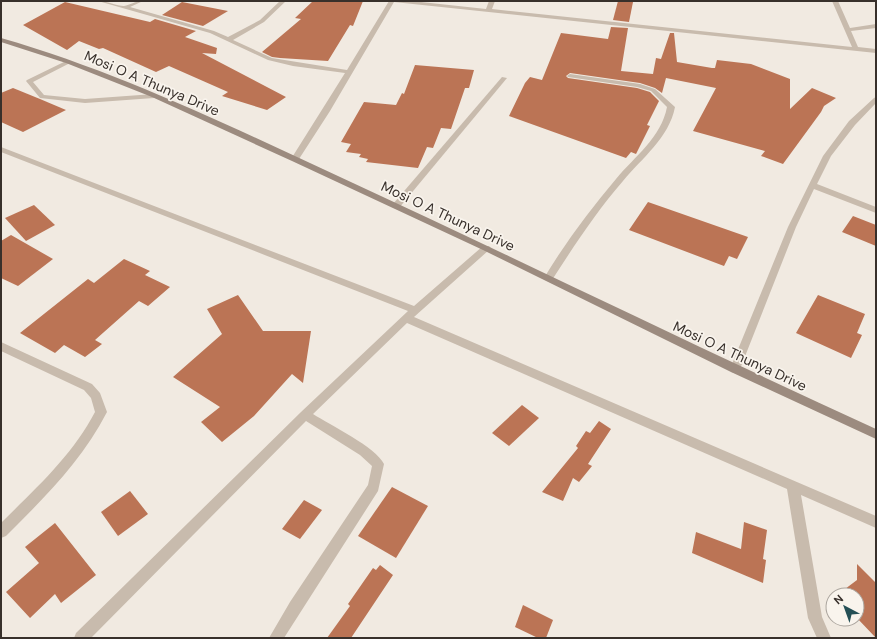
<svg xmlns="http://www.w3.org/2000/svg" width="877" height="639" viewBox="0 0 877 639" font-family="'DM Sans',sans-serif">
<rect width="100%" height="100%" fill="#f1eae1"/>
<!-- building -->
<g fill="#bb7455">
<polygon points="313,1 363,1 353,26 350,25 328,61 280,58 272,57 262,52 301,19 295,18"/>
<polygon points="618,1 633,2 629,22 613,20"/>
<polygon points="65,2 150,22 155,19 196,31 185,37 217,48 216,54 202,53 286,97 267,110 222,96 228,92 169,66 156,72 103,48 99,49 79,41 67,50 23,25"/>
<polygon points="182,2 228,11 203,26 162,15"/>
<polygon points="611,27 628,28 621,71 653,74 656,58 661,59 670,33 674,33 677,62 712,68 715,68 717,60 751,64 790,79 790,109 812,88 836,98 824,106 821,112 783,164 761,156 765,151 693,131 716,88 666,78 662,93 655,88 640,83 570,73 566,76 568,78 637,88 650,92 659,101 647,125 650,126 636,154 631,152 626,158 509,116 525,83 530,77 542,80 561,33 608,39"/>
<polygon points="415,65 474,70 469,88 465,88 451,129 441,128 433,148 427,147 418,168 366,162 368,159 359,157 361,154 346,152 351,144 341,142 364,102 396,105 402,93 404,94"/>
<polygon points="13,88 40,99 66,110 23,132 1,122 1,93"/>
<polygon points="648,202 748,237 737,259 729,256 724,266 629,230"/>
<polygon points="34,205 55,225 26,241 5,218"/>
<polygon points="853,216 876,225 876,246 842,232"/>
<polygon points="11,235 53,259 18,286 1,278 1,241"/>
<polygon points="124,259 150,271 145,275 170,287 148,306 139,301 95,340 102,344 85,357 64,345 55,353 20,333 88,279 94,283"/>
<polygon points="238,295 263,331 311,331 303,383 292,374 254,416 222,442 201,422 220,407 173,377 222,334 207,309"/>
<polygon points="818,295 865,314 857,333 862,335 851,358 796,333"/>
<polygon points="522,405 539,418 509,446 492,433"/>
<polygon points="599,421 611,429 588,464 592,466 579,482 573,478 563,501 542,492 578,448 576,446 586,431 590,433"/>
<polygon points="392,487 428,506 396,558 358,536"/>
<polygon points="130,491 148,514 118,536 101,512"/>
<polygon points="304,500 322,510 300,539 282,529"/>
<polygon points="744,522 767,530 763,559 766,560 763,583 692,553 696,532 741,549"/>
<polygon points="55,523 96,575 61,603 55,594 30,618 6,592 39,563 25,547"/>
<polygon points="857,564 876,583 876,638 857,618 857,595 837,595 857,580"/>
<polygon points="380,565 393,575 351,638 327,638 350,606 348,604 373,568 376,570"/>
<polygon points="523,605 553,620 546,638 538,638 515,627"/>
</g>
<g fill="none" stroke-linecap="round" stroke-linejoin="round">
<!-- lane -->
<g fill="#c8bbad" fill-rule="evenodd">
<polygon points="68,60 71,62 70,63 33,82 44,95 85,99 154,94 157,96 154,98 85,103 40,98 26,81 27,80"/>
<path d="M570,74L640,84L655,89L675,107C669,138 642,158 623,181C596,212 574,246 552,280L549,281L544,278C565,243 590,210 616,179C635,156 661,138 667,107L651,91L637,87L568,77L567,76Z"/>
<polygon points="502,77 507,78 399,208 393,208 392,206 393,204"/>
</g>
<!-- street -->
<g fill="#c8bbad" fill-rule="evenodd">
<path d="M98,1C107,1 117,6 124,6C130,5 135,1 143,1L130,7L214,31L228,37L260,20L280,1H286L264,22L233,40L272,58L347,70L389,1H412L486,9L489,1H495L492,9L852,47L832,1H838L850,28L876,24V28L851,31L858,47L876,49V53L394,2L330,111L299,159L295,161L291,159L345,73L293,66L268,60L210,33Z"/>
<polygon points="876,97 876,103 855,125 831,156 817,184 876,207 876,213 814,189 796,227 740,369 739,372 735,373 731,372 730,369 788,227 823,156 849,121 874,98"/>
<path d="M1,147L414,306L483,246H489L491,248L489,250L414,317L876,516V528L801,495L822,617L831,638H817L808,618L787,489L407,323L313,414C330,425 376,447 384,464L378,491L284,638H269L290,602L368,485L372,466L360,455L306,421L91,638H74L76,633L301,412L408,311L1,152Z"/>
<path d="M1,342L92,384L100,393L107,412C82,461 44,498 6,536L1,538V523C36,488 72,456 95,412L91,398L84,390L1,351Z"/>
</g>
<!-- secondary -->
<path fill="#9c8b7f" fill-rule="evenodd" d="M1,38C123,73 238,130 353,183C528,264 701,349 876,429V439L731,372L483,250L292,161L152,97L66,63L1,42Z"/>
</g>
<g text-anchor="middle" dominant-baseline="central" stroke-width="3.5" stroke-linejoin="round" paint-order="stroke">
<!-- street labels -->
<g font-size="14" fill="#38302b" stroke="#f9f4ed">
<text transform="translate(152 83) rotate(23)">Mosi O A Thunya Drive</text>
<text transform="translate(448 216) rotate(25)">Mosi O A Thunya Drive</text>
<text transform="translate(740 356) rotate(25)">Mosi O A Thunya Drive</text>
</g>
</g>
<!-- border -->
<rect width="877" height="639" fill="none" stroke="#38302b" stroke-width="4"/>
<!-- north arrow -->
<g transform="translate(845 607) rotate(319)"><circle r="19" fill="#f9f4ed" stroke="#aca69f"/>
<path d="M0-3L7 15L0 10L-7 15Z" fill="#244f55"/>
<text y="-6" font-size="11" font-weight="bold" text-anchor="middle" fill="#38302b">N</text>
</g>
</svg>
